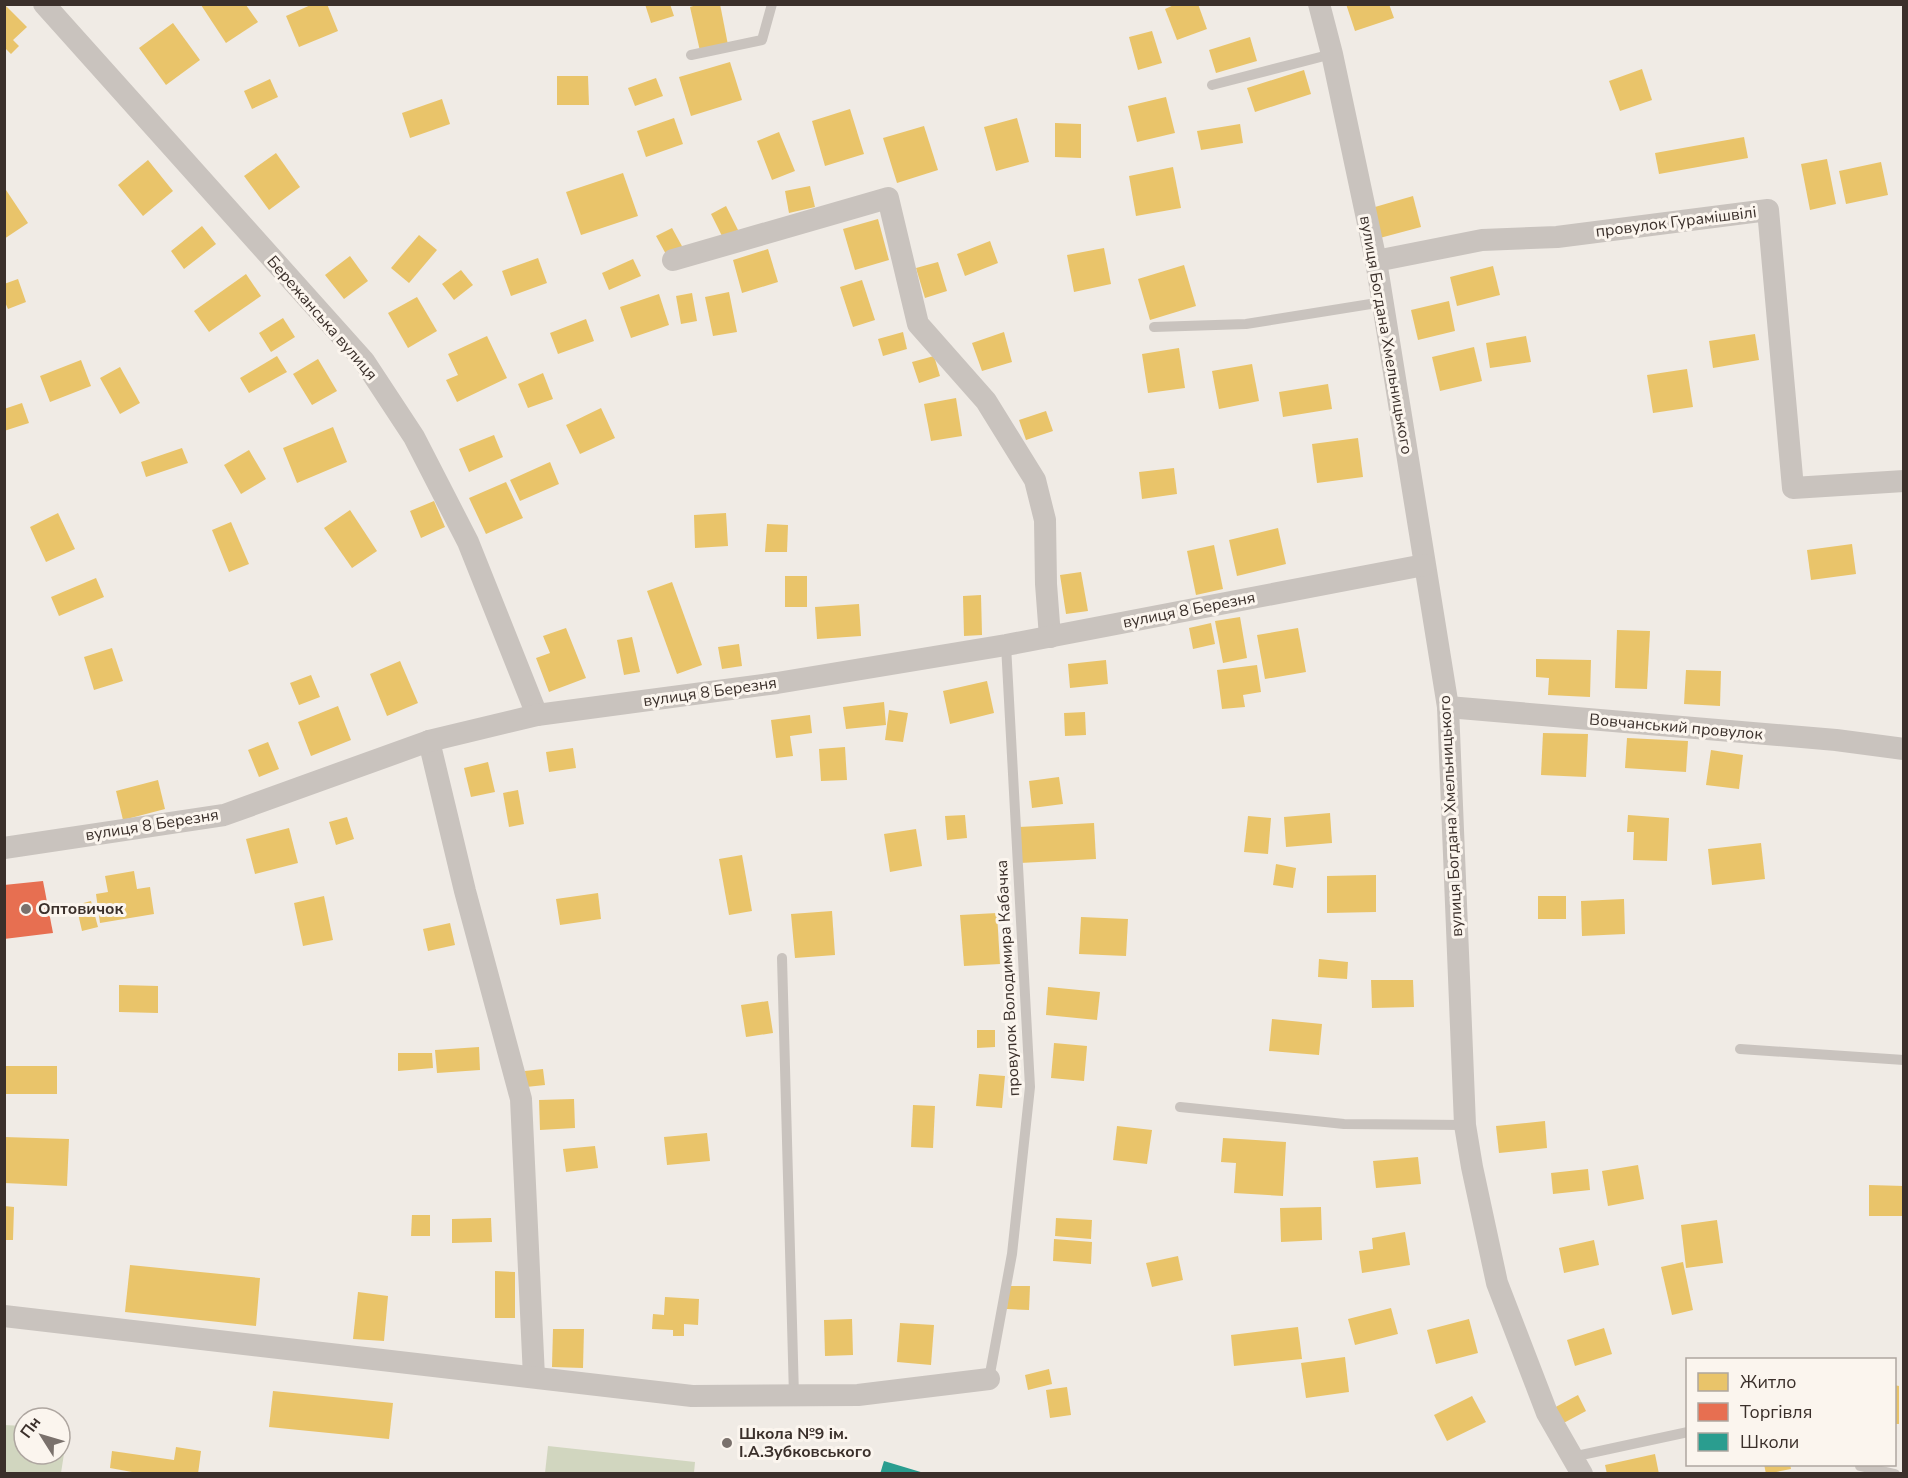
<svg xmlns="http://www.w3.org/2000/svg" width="1908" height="1478" viewBox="0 0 1908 1478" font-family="'Nunito Sans',sans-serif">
<rect width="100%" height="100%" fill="#f0ebe5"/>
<!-- green -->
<g fill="#d1d6bf">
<polygon points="4,1425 24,1426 24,1454 60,1454 60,1427 68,1428 61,1473 5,1473"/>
<polygon points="548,1446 695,1462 694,1473 545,1473"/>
</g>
<!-- homes -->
<g fill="#e9c46a">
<polygon points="313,4 327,4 338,31 299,47 286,16"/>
<polygon points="645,4 670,4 674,16 651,23"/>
<polygon points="700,4 720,4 728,45 700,51 690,7"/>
<polygon points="1176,4 1198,4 1207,29 1177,40 1165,9"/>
<polygon points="1346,4 1389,4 1394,18 1355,31"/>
<polygon points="5,5 27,27 13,40 19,46 11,54 5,48"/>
<polygon points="201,5 246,5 258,22 226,43"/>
<polygon points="173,23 200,60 166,85 139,48"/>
<polygon points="1152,31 1162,63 1138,70 1129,37"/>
<polygon points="1250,37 1257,61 1216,73 1209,50"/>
<polygon points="730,62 742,100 691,116 679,77"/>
<polygon points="1642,69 1652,100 1620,111 1609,81"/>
<polygon points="1304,70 1311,94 1255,112 1247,88"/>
<polygon points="557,76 588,76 589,105 557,105"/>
<polygon points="656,78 663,96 635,106 628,88"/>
<polygon points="270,79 278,97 252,109 244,91"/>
<polygon points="1166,97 1175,133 1137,142 1128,106"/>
<polygon points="442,99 450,124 410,138 402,113"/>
<polygon points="850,109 864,154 825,166 812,121"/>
<polygon points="674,118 683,144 646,157 637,131"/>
<polygon points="1017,118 1029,162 996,171 984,127"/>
<polygon points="1055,123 1081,124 1081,158 1055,157"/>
<polygon points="1240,124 1243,143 1201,150 1197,131"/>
<polygon points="924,126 938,170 897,183 883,138"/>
<polygon points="779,132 795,171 772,180 757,141"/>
<polygon points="1744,137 1748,158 1659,174 1655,153"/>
<polygon points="276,153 300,187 269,210 244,176"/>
<polygon points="1827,159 1836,204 1810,210 1801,164"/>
<polygon points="148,160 173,191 143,216 118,185"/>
<polygon points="1881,162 1888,195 1846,204 1839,171"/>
<polygon points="1173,167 1181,208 1136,216 1129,176"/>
<polygon points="623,173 638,216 581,235 566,192"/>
<polygon points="810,186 815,207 789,213 785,191"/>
<polygon points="4,187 28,223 4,239"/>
<polygon points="1413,196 1421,227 1376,239 1368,209"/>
<polygon points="726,206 738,230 723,238 711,214"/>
<polygon points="878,219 889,260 855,270 843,229"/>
<polygon points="202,226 216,244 184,269 171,251"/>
<polygon points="672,228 683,248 667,256 656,236"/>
<polygon points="419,235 437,250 409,283 391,268"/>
<polygon points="990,241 998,263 965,276 957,254"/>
<polygon points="1104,248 1111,284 1074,292 1067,255"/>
<polygon points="768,249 778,282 742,293 733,260"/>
<polygon points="350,256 368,281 344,299 325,275"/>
<polygon points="538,258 547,283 511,296 502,271"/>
<polygon points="633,259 641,276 609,290 602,273"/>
<polygon points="938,262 947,291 925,298 916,268"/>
<polygon points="1184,265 1196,306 1150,320 1138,279"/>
<polygon points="1493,266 1500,295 1457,306 1450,277"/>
<polygon points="461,270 473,285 454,300 442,284"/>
<polygon points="246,274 261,296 209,332 194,311"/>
<polygon points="18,279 26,302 8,309 4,300 4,284"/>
<polygon points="862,280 875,320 853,327 840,287"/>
<polygon points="729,292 737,332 713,336 705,297"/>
<polygon points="692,293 697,321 681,324 676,296"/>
<polygon points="659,294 669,325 631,338 620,307"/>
<polygon points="417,297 437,331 408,348 388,313"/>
<polygon points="1449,301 1455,331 1418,340 1411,310"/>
<polygon points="283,318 295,337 271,352 259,333"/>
<polygon points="586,319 594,341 558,354 550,333"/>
<polygon points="903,332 907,349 883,356 878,339"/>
<polygon points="1004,332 1012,362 982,371 972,343"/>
<polygon points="1755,334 1759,360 1713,368 1709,341"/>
<polygon points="487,336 507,378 457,402 446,380 458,375 448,354"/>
<polygon points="1526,336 1531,362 1490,368 1486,343"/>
<polygon points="1474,347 1482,381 1440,391 1432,357"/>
<polygon points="1179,348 1185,388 1148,393 1142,354"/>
<polygon points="277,356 287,372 249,393 240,378"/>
<polygon points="934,356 940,376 919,383 912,362"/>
<polygon points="318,359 337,391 312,405 293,374"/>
<polygon points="81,360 91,386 50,402 40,376"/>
<polygon points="1252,364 1259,401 1219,409 1212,371"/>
<polygon points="120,367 140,403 120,414 100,378"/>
<polygon points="1687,369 1693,407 1653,413 1647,375"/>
<polygon points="543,373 553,399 528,408 518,384"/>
<polygon points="1328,384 1332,409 1283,417 1279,392"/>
<polygon points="956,398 962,436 931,441 924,404"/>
<polygon points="22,403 29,423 4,431 4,409"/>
<polygon points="601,408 615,438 580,454 566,425"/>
<polygon points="1046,411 1053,431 1026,440 1019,420"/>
<polygon points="333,427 347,462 297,483 283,448"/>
<polygon points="494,435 503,457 469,472 459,449"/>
<polygon points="1358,438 1363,477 1317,483 1312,444"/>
<polygon points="182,448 188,463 146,477 141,462"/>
<polygon points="249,450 266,479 241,494 224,465"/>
<polygon points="550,462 559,484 520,501 510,480"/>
<polygon points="1174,468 1177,494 1142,499 1139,472"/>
<polygon points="506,482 523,518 486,534 469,498"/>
<polygon points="434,501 445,527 421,538 410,511"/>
<polygon points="350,510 377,551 352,568 324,528"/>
<polygon points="58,513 75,549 46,562 30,527"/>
<polygon points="726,513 728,546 695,548 694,515"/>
<polygon points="231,522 249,564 229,572 212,530"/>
<polygon points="767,524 788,525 787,552 765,552"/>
<polygon points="1278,528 1286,564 1237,576 1229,540"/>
<polygon points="1852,544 1856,574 1811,580 1807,550"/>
<polygon points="1214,545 1223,589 1196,595 1187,551"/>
<polygon points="1081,572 1088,611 1066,614 1060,575"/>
<rect x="785" y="576" width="22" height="31"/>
<polygon points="96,578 104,597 59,616 51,597"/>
<polygon points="672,582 702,665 677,674 647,591"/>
<polygon points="981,595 982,635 964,636 963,596"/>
<polygon points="859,604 861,636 817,639 815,607"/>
<polygon points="1240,617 1247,658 1223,663 1215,621"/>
<polygon points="1211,623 1215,644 1193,649 1189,628"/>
<polygon points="566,628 586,678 549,692 536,658 550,653 543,636"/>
<polygon points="1298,628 1306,672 1265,679 1257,635"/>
<polygon points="1617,630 1650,631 1647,689 1615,688"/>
<polygon points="632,637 640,672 624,675 617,640"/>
<polygon points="739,644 742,666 722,669 718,647"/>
<polygon points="112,648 123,681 94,690 84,657"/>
<polygon points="1536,659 1591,660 1590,697 1548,695 1549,678 1536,677"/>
<polygon points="1106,660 1108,684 1070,688 1068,664"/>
<polygon points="400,661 418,703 387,716 370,674"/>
<polygon points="1257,665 1261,692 1243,695 1245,707 1222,709 1217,670"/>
<polygon points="1686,670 1721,671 1720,706 1684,704"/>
<polygon points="311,675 320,697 299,705 290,683"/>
<polygon points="987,681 994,713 950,724 943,691"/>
<polygon points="884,702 886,725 846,729 843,707"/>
<polygon points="338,706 351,740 311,756 298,722"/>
<polygon points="889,710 908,713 903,742 885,740"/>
<polygon points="1085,712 1086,735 1065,736 1064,713"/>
<polygon points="810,715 812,733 790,736 793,756 776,758 771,720"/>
<polygon points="1543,733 1588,734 1586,777 1541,775"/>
<polygon points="1627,738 1688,741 1686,772 1625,768"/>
<polygon points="268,742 279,769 259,777 248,750"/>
<polygon points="845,747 847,780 821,781 819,749"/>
<polygon points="573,748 576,768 549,772 546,752"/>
<polygon points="1711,750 1743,755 1739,789 1706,785"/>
<polygon points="488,762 495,792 471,797 464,768"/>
<polygon points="1059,777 1063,804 1032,808 1029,781"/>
<polygon points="158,780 165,809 123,820 116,791"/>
<polygon points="518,790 524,824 509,827 503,793"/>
<polygon points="1330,813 1332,843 1286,847 1284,817"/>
<polygon points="965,815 967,838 947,840 945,816"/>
<polygon points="1628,815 1669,818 1667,861 1633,860 1634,832 1627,832"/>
<polygon points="1248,816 1271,818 1268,854 1244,852"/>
<polygon points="347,817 354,839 336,845 329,822"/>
<polygon points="1094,823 1096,859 1020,863 1019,827"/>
<polygon points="289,828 298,863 255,874 246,839"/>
<polygon points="916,829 922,866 890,872 884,834"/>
<polygon points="1761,843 1765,879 1712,885 1708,849"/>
<polygon points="742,855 752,911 729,915 719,859"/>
<polygon points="1276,864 1296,868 1293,888 1273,885"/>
<polygon points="134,871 137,889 150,887 154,914 100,923 96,894 108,892 105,876"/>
<polygon points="1376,875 1376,912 1327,913 1327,876"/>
<polygon points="598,893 601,919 560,925 556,899"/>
<polygon points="324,896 333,940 303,946 294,903"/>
<rect x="1538" y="896" width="28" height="23"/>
<polygon points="1624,899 1625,934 1582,936 1581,901"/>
<polygon points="91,901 98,927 82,931 76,905"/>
<polygon points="832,911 835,955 795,958 791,914"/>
<polygon points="997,913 1000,964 964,966 960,915"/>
<polygon points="1081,917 1128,919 1126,956 1079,954"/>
<polygon points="450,923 455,945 428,951 423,929"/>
<polygon points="1319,959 1348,962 1347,979 1318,977"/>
<polygon points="1371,980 1413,980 1414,1007 1372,1008"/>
<polygon points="119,985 158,986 158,1013 119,1012"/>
<polygon points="1048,987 1100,992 1097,1020 1046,1015"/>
<polygon points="768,1001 773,1033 746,1037 741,1005"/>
<polygon points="1272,1019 1322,1024 1319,1055 1269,1051"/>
<polygon points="977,1030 995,1030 995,1047 977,1048"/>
<polygon points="1054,1043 1087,1046 1084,1081 1051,1078"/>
<polygon points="479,1047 480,1070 437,1073 435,1050"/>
<polygon points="398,1053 432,1053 433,1068 398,1071"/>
<rect x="4" y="1066" width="53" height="28"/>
<polygon points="543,1069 545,1085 526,1087 525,1071"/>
<polygon points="979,1074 1005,1076 1002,1108 976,1106"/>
<polygon points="574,1099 575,1128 540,1130 539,1100"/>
<polygon points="913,1105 935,1106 933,1148 911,1147"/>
<polygon points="1545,1121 1547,1148 1499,1153 1496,1126"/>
<polygon points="1117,1126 1152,1130 1147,1164 1113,1160"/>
<polygon points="707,1133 710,1161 667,1165 664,1137"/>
<polygon points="4,1137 69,1139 67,1186 4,1183"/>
<polygon points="1223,1138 1286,1142 1283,1196 1234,1193 1236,1163 1221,1162"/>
<polygon points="595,1146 598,1168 566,1172 563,1149"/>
<polygon points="1418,1157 1421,1184 1376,1188 1373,1161"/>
<polygon points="1638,1165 1644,1199 1608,1206 1602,1171"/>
<polygon points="1588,1169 1590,1190 1553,1194 1551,1173"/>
<polygon points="1869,1185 1904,1186 1904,1216 1869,1216"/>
<polygon points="4,1206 14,1207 13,1240 4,1240"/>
<polygon points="1321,1207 1322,1240 1281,1242 1280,1208"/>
<polygon points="412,1215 430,1215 430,1236 411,1236"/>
<polygon points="491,1218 492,1242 452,1243 452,1219"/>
<polygon points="1056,1218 1092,1220 1091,1239 1055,1236"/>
<polygon points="1717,1220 1723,1263 1686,1268 1681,1225"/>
<polygon points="1405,1232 1410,1265 1362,1273 1359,1251 1373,1249 1372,1238"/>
<polygon points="1054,1239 1092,1242 1091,1264 1053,1261"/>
<polygon points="1594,1240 1599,1265 1564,1273 1559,1248"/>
<polygon points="1178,1256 1183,1280 1152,1287 1146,1263"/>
<polygon points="1683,1262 1693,1310 1672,1315 1661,1267"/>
<polygon points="130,1265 260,1278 256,1326 125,1312"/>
<polygon points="495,1271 515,1272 515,1318 495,1318"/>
<polygon points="1008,1286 1030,1286 1029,1310 1007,1309"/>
<polygon points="358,1292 388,1296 384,1341 353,1339"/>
<polygon points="665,1297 699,1299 698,1325 684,1324 684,1336 673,1336 673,1330 652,1329 653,1314 664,1315"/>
<polygon points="1391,1308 1398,1334 1355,1345 1348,1319"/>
<polygon points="852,1319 853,1355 825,1356 824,1320"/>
<polygon points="1469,1319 1478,1353 1436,1364 1427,1330"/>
<polygon points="900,1323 934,1325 931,1365 897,1362"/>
<polygon points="1298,1327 1302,1359 1234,1366 1231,1335"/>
<polygon points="1604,1328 1612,1354 1575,1366 1567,1340"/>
<polygon points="553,1329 584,1329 583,1368 552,1367"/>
<polygon points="1345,1357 1349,1392 1306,1398 1301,1363"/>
<polygon points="1049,1369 1052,1384 1028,1390 1025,1375"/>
<polygon points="1894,1385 1899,1386 1899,1424 1894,1424"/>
<polygon points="1067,1387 1071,1415 1050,1418 1046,1390"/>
<polygon points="273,1391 393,1403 389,1439 269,1427"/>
<polygon points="1578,1395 1586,1411 1558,1426 1550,1410"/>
<polygon points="1472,1396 1486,1422 1447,1441 1434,1415"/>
<polygon points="176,1447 201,1451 198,1474 143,1474 110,1468 112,1451 174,1460"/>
<polygon points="1655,1454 1659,1474 1607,1474 1605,1465"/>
<polygon points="1764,1464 1790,1464 1791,1469 1766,1474"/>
</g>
<!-- shops -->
<polygon fill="#e76f51" points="43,881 53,933 4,939 4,885"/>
<!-- schools -->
<polygon fill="#2a9d8f" points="884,1461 924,1473 924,1474 880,1474"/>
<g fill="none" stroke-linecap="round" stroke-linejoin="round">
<!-- lane -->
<g stroke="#c9c3be" stroke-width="10">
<polyline points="691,55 762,40 772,4"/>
<polyline points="1212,85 1332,54"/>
<polyline points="1154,327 1246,324 1383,302"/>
<polyline points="782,958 794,1396"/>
<polyline points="1740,1049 1904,1060"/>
<polyline points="1180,1107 1344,1124 1465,1125"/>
<polyline points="989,1379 1012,1254 1030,1087 1006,645"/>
<polyline points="1572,1457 1688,1432"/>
<polyline points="1860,1466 1895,1474"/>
</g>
<!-- street -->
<g stroke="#c9c3be" stroke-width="22">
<polyline points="44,4 364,361 414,437 468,542 537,715"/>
<polyline points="1319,4 1332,54 1376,261 1448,707 1465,1125 1472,1167 1497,1283 1547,1413 1582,1474"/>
<polyline points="673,260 888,198 918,324 986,401 1035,480 1045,520 1046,584 1050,637"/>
<polyline points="1376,261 1482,240 1557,237 1768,210 1793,488 1904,481"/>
<polyline points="1448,707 1836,740 1904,749"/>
<polyline points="429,741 465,891 521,1099 534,1377"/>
<polyline points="4,848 224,815 429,741 537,715 777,683 1006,645 1424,565"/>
<polyline points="4,1316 692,1396 858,1395 989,1379"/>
</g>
</g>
<!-- markers -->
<g fill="#7a716c" stroke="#fbf5ee" stroke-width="2">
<circle cx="26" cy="909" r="6"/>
<circle cx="727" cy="1443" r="6"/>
</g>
<g text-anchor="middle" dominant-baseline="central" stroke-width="6" stroke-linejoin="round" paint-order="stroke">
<!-- street labels -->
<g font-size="16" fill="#3b302b" stroke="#fbf5ee">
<text transform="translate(1676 222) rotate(-7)">провулок Гурамішвілі</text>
<text transform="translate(322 318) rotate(49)">Бережанська вулиця</text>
<text transform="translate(1386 335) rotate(80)">вулиця Богдана Хмельницького</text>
<text transform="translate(1189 610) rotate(-11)">вулиця 8 Березня</text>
<text transform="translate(710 692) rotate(-8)">вулиця 8 Березня</text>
<text transform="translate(1676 727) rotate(5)">Вовчанський провулок</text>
<text transform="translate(1451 816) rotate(-93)">вулиця Богдана Хмельницького</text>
<text transform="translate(152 825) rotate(-9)">вулиця 8 Березня</text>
<text transform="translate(1008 978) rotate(-93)">провулок Володимира Кабачка</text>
</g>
<!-- poi labels -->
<g font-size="16" font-weight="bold" fill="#3b302b" stroke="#fbf5ee" text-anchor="start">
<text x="38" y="909">Оптовичок</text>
<text x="739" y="1434">Школа №9 ім.<tspan x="739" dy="18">І.А.Зубковського</tspan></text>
</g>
</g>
<!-- border -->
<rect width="1908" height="1478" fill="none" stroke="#3b302b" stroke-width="12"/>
<!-- legend -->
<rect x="1686" y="1358" width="210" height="108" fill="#fbf5ee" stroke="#aea6a0" stroke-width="1.5"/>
<rect x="1698" y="1373" width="30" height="18" fill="#e9c46a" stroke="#aea6a0" stroke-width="1.5"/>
<text x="1740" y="1388" font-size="18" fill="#3b302b">Житло</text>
<rect x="1698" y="1403" width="30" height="18" fill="#e76f51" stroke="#aea6a0" stroke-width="1.5"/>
<text x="1740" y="1418" font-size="18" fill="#3b302b">Торгівля</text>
<rect x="1698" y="1433" width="30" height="18" fill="#2a9d8f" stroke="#aea6a0" stroke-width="1.5"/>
<text x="1740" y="1448" font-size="18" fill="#3b302b">Школи</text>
<!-- north arrow -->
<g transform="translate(42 1436) rotate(307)"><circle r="28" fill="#fbf5ee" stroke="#aea6a0" stroke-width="1.5"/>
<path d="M0-4.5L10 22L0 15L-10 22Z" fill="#7a716c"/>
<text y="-9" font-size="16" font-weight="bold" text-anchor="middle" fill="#3b302b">Пн</text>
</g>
</svg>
